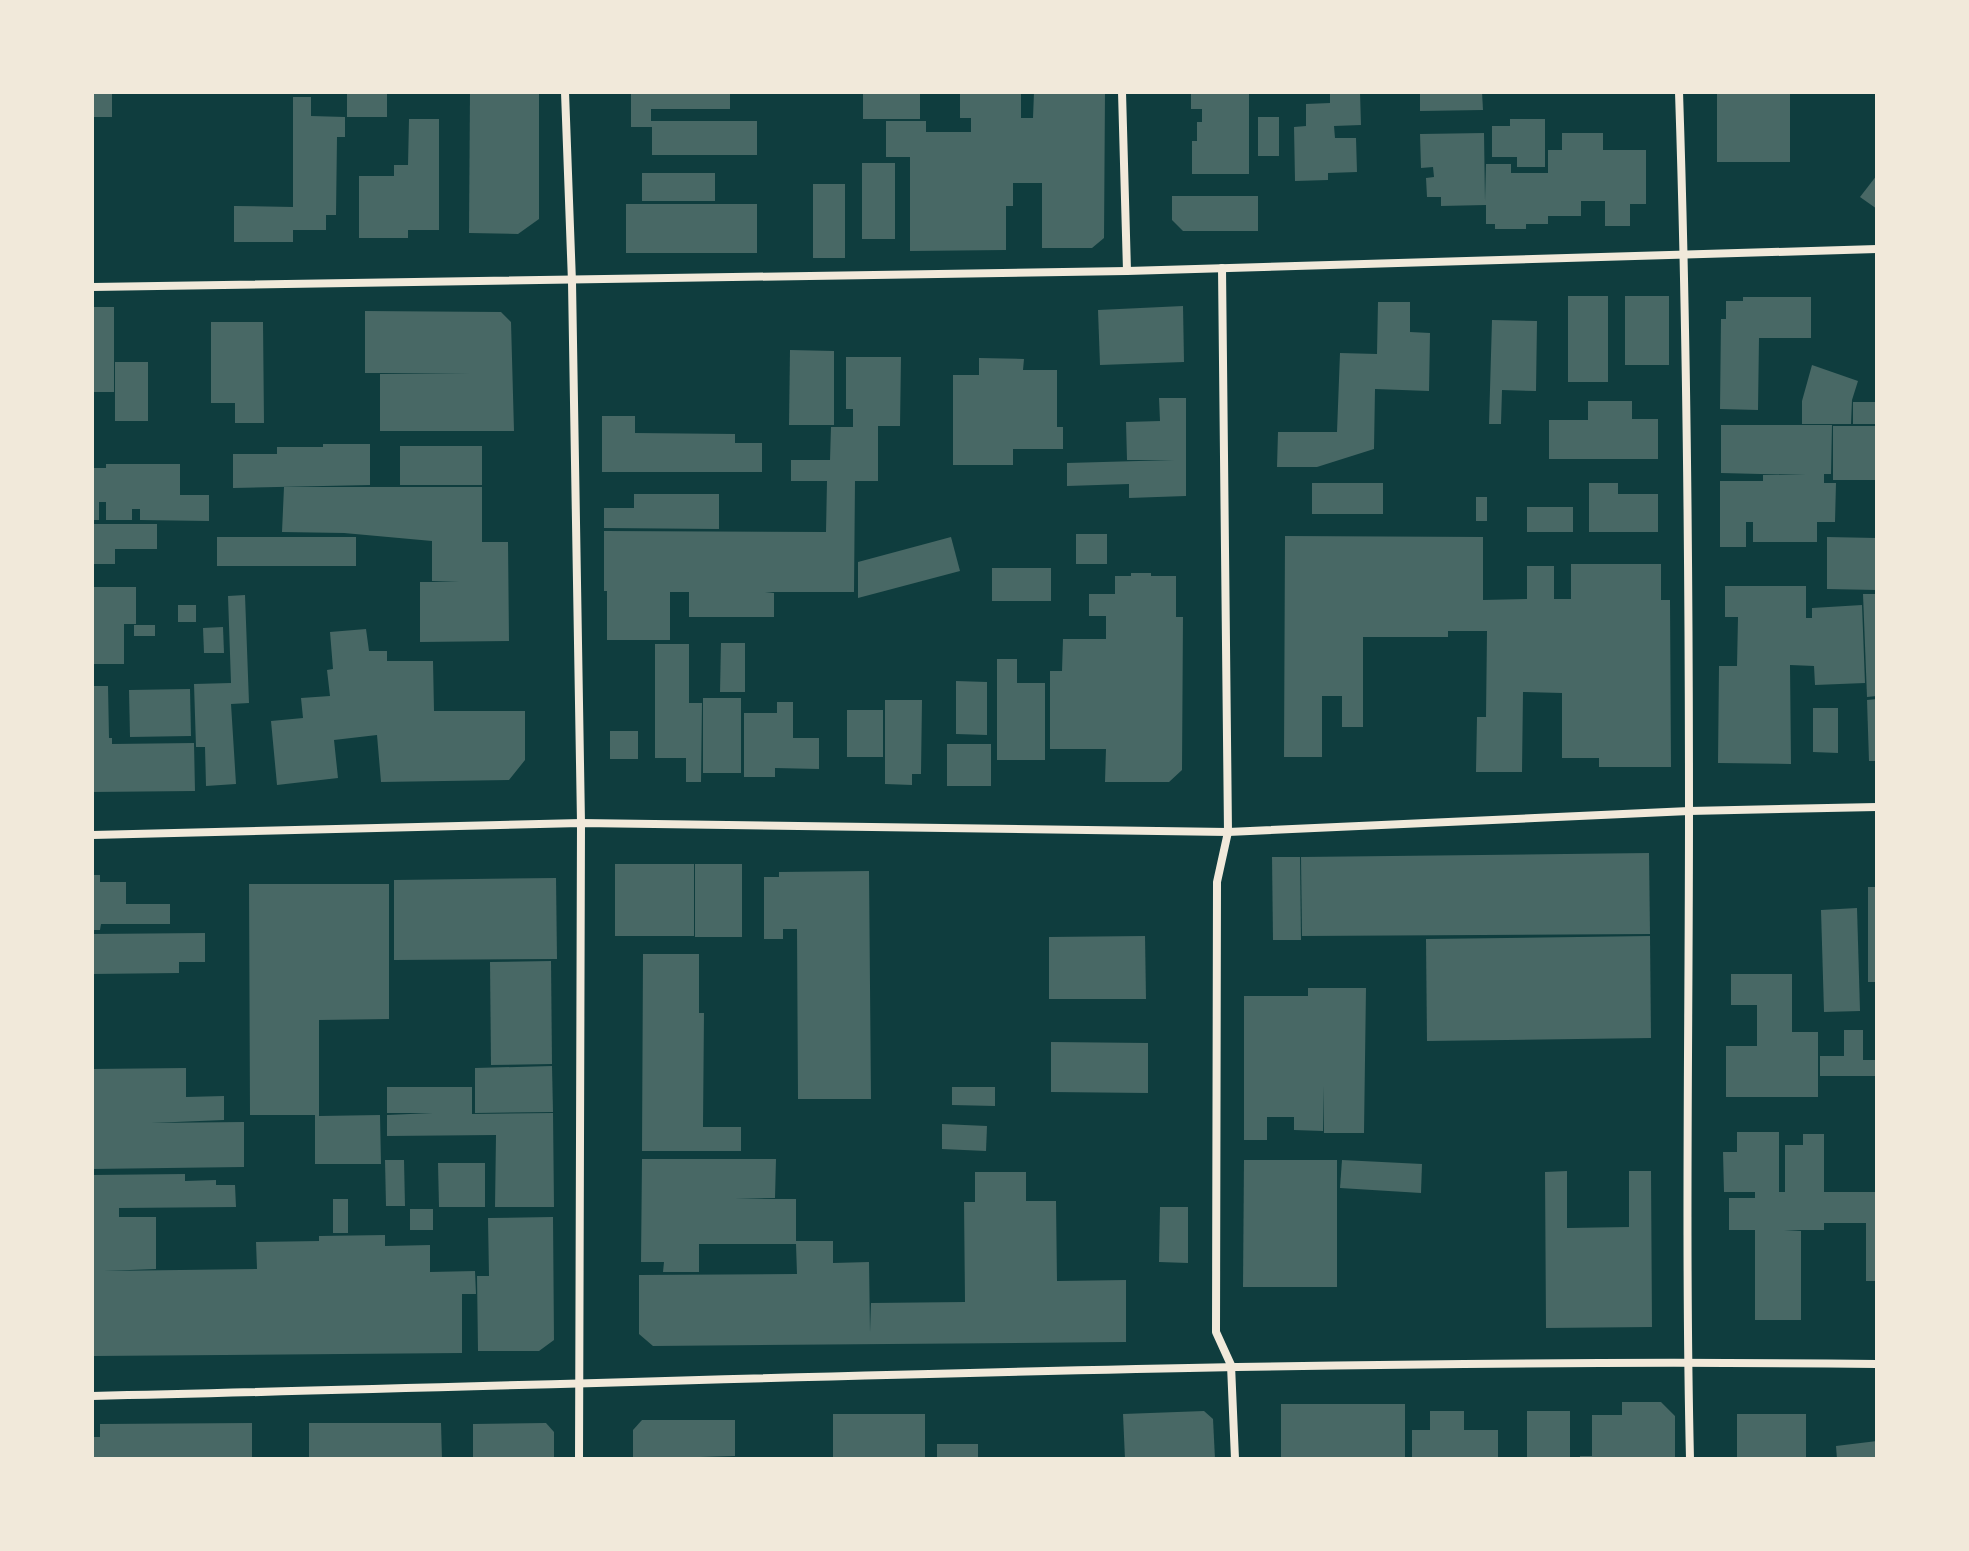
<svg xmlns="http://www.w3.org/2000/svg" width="1969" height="1551" viewBox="0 0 1969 1551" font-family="Quicksand,sans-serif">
<rect width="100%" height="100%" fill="#0f3d3e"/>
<!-- building -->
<g fill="#486865">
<rect x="92" y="92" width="20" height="25"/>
<rect x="347" y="92" width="40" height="25"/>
<polygon points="470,92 539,92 539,219 518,234 469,233"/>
<polygon points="631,92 730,92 730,109 651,109 651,121 757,121 757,155 652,155 652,127 631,127"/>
<rect x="863" y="92" width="57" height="27"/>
<polygon points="960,92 1021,92 1021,118 1033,118 1034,92 1105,92 1104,238 1092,248 1042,248 1042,183 1013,183 1013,206 1006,206 1006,250 910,251 910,157 886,157 886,121 926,121 926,132 971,132 971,118 960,118"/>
<polygon points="1330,92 1360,92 1361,125 1334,126 1335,138 1356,138 1357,172 1328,173 1328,180 1295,181 1294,127 1306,126 1306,104 1330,103"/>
<polygon points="1420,92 1482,92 1483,110 1420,111"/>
<polygon points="1761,92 1790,92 1790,162 1717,162 1717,94 1761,94"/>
<polygon points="1191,93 1249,93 1249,174 1192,174 1192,141 1197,141 1197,122 1202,122 1202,109 1191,109"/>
<polygon points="293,97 311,97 311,116 345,117 345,137 337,137 336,215 326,215 326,230 293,230 293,242 234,242 234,206 293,207"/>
<rect x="1258" y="117" width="21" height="39"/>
<polygon points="409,119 439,119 439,230 408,230 408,238 359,238 359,176 394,176 394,165 408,165"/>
<polygon points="1510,119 1545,119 1545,167 1517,167 1517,157 1492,157 1492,126 1510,126"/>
<polygon points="1484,133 1485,201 1486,164 1511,164 1511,173 1548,173 1548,150 1562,150 1562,133 1603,133 1603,150 1646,150 1646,204 1630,204 1630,226 1605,226 1605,201 1581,201 1581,216 1548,216 1548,224 1526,224 1526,229 1495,229 1495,224 1486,224 1486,205 1441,206 1441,197 1427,197 1426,178 1434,177 1433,167 1421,168 1420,134"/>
<rect x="862" y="163" width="33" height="76"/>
<rect x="642" y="173" width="73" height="28"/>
<polygon points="1877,175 1877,209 1860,197"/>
<rect x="813" y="184" width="32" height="74"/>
<polygon points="1172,196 1258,196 1258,231 1183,231 1172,220"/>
<rect x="626" y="204" width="131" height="49"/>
<rect x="1568" y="296" width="40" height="86"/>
<rect x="1625" y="296" width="44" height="69"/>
<polygon points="1743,297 1811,297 1811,338 1759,338 1758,410 1720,409 1721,319 1726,319 1726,301 1743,301"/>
<polygon points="1378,302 1410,302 1410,332 1430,333 1429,391 1375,389 1374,449 1317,467 1277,467 1278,432 1337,432 1340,353 1377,354"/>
<polygon points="1183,306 1184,362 1100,365 1098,310"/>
<rect x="92" y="307" width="22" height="85"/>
<polygon points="365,311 501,312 511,322 514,431 380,431 380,374 469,373 365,373"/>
<polygon points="1492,320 1537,321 1536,391 1502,390 1501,424 1489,424"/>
<polygon points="211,322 263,322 264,423 235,423 235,403 211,403"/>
<polygon points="790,350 834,351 834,425 789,425"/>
<polygon points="846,357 901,357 900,426 878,426 878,481 855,481 854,592 765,592 774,593 774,617 689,617 689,592 670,592 670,640 607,640 607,591 604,591 604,531 826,532 827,481 791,481 791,460 830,460 831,427 853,427 853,409 846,409"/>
<polygon points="979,358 1024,359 1023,370 1057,370 1057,427 1063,427 1063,449 1013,449 1013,465 953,465 953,375 979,375"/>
<rect x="115" y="362" width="33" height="59"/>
<polygon points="1812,365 1858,381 1852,400 1851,424 1802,424 1802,401"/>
<polygon points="1159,398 1186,398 1186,496 1129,498 1129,484 1067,486 1067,463 1174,460 1127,460 1126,422 1160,421"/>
<polygon points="1588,401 1632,401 1632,419 1658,419 1658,459 1549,459 1549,420 1588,420"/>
<rect x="1853" y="402" width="24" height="22"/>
<polygon points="602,416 635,416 635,433 735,434 735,443 762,443 762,472 602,472"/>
<polygon points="1721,425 1832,425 1831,474 1824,474 1824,483 1836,483 1835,522 1817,522 1817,542 1753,542 1753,522 1746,522 1746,547 1720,547 1720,481 1763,481 1763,475 1806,475 1721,473"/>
<rect x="1833" y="426" width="44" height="54"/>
<polygon points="323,444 370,444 370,485 233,488 233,454 277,454 277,447 323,447"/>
<rect x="400" y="446" width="82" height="39"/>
<polygon points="106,464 180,464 180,495 209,495 209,521 140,520 140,509 132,509 132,520 106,520 106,502 99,502 99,520 92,520 92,468 106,468"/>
<rect x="1312" y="483" width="71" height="31"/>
<polygon points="1589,483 1618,483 1618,494 1658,494 1658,532 1589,532"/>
<polygon points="284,487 482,487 482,542 508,542 509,641 420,642 420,582 459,582 432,581 432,541 344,533 282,532"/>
<polygon points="634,494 719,494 719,529 604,528 604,508 634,508"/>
<rect x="1476" y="497" width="11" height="24"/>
<rect x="1527" y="507" width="46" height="25"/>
<polygon points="92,524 157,524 157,549 115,549 115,564 92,564"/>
<rect x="1076" y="534" width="31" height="30"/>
<polygon points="1285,536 1483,537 1483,600 1527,599 1527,566 1554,566 1554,599 1571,599 1571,564 1661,564 1661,600 1670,600 1671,767 1599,767 1599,758 1562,758 1562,693 1523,692 1522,772 1476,772 1477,717 1486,717 1487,631 1448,631 1448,637 1363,637 1363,727 1342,727 1342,696 1322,696 1322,757 1284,757"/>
<rect x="217" y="537" width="139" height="29"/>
<polygon points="951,537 960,571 858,598 858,562"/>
<polygon points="1827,537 1877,538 1877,590 1827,589"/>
<rect x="992" y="568" width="59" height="33"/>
<polygon points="1131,573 1151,573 1151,576 1176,576 1176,617 1183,617 1182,770 1169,782 1105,782 1106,749 1050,749 1050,671 1062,671 1063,639 1106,639 1106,616 1089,616 1089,594 1115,594 1115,576 1131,576"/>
<polygon points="1725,586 1806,586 1806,618 1812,618 1812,608 1862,605 1865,683 1815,685 1814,666 1790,665 1791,764 1718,763 1719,666 1737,666 1738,617 1725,617"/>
<polygon points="92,587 136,587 136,624 124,624 124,664 92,664"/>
<polygon points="1863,594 1877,594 1877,696 1867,697"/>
<polygon points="245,595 249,703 231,704 236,784 206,786 205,747 196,747 194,684 231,683 228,596"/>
<rect x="178" y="605" width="18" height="17"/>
<rect x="134" y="625" width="21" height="11"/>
<polygon points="223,627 224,653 204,653 203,628"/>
<polygon points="366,629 369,651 387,651 387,661 433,661 434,711 525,711 525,760 509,780 381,782 377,735 334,740 338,778 277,785 271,721 303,718 301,698 330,696 327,670 333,669 330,632"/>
<polygon points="721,643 745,643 745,692 720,692"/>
<polygon points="655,644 689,644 689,703 702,703 701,782 686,782 686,758 655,758"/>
<polygon points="997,659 1017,659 1017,683 1045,683 1045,760 997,760"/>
<polygon points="956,681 987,682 987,735 956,734"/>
<polygon points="92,686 108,686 109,738 112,738 112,744 194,743 195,791 92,792"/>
<polygon points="190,689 191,736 130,737 129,690"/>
<rect x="703" y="698" width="38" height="75"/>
<polygon points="1877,699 1877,761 1869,761 1867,700"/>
<polygon points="885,700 922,700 921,774 912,774 912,785 885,784"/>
<polygon points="777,702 793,702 793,738 819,738 819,769 775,768 775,777 744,777 744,713 777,713"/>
<polygon points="1813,708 1838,708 1838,753 1813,752"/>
<rect x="847" y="710" width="36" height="47"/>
<rect x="610" y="731" width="28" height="28"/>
<rect x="947" y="744" width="44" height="42"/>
<polygon points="1649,853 1650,934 1302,936 1301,857"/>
<polygon points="1272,857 1300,857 1301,940 1273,940"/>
<rect x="615" y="864" width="79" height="72"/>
<rect x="695" y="864" width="47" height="73"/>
<polygon points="869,871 871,1099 798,1099 797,929 783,929 783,939 764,939 764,877 779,877 779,872"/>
<polygon points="92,875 100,875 100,882 126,882 126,904 170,904 170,924 101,924 100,930 92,930"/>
<polygon points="556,878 557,959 394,960 394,880"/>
<polygon points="249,884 389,884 389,1019 319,1020 319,1116 380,1115 381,1164 315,1164 315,1115 250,1115"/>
<rect x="1868" y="887" width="9" height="95"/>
<polygon points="1857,908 1860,1011 1824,1012 1821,910"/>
<polygon points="205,933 205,962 179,962 179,973 92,974 92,934"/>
<polygon points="1145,936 1146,999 1049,999 1049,937"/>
<polygon points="1650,936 1651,1038 1427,1041 1426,939"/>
<polygon points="643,954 699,954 699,1013 704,1013 703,1127 741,1127 741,1151 642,1151"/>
<polygon points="551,961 552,1064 491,1065 490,962"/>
<polygon points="1731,974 1792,974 1792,1032 1818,1032 1818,1097 1726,1097 1726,1046 1757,1046 1757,1005 1731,1005"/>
<polygon points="1308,988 1366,988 1364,1133 1324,1133 1323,1086 1323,1131 1294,1130 1294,1117 1267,1117 1267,1140 1244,1140 1244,996 1308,996"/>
<polygon points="1844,1030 1863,1030 1863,1060 1877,1060 1877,1076 1820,1076 1820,1056 1844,1056"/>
<polygon points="1051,1042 1148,1043 1148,1093 1051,1092"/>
<polygon points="552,1066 553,1112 475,1113 475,1068"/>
<polygon points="186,1068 186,1097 224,1096 224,1120 151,1123 244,1122 244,1167 92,1169 92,1069"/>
<polygon points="387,1087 472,1087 472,1114 553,1113 554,1207 495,1207 496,1135 387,1136 387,1115 433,1113 387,1113"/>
<polygon points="952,1087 995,1087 995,1106 952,1105"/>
<polygon points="942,1124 987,1126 986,1151 942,1149"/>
<polygon points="1737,1132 1779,1132 1779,1192 1785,1192 1785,1145 1803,1145 1803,1134 1824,1134 1824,1192 1877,1192 1877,1281 1866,1281 1866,1223 1824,1223 1824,1230 1784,1230 1801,1231 1801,1320 1755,1320 1755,1230 1729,1230 1729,1198 1755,1198 1755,1192 1724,1192 1723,1152 1737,1152"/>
<polygon points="642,1159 776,1159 775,1198 735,1199 796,1199 796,1241 833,1241 833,1263 869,1262 870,1332 871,1303 965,1302 964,1202 975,1202 975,1172 1026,1172 1026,1201 1056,1201 1057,1281 1126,1280 1126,1342 653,1346 639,1334 639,1275 797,1274 796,1244 699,1244 699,1272 663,1272 664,1262 641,1262"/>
<polygon points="385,1160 404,1160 405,1206 386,1206"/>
<polygon points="1244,1160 1337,1160 1337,1287 1243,1287"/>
<polygon points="1342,1160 1422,1164 1421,1193 1340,1188"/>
<polygon points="438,1163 485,1163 485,1207 439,1207"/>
<polygon points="1567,1171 1567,1228 1629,1227 1629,1171 1651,1171 1652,1327 1546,1328 1545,1172"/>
<polygon points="185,1174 185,1181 216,1180 216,1185 235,1185 236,1207 119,1208 119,1217 156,1217 156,1269 104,1271 257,1269 256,1242 319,1241 319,1236 385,1235 385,1246 430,1245 430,1272 475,1271 476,1294 462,1294 462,1353 94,1356 92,1354 92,1175"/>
<rect x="333" y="1199" width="15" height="34"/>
<polygon points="1160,1207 1188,1207 1188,1263 1159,1262"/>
<rect x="410" y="1209" width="23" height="21"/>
<polygon points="553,1217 554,1340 539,1351 478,1351 477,1276 489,1276 488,1218"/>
<polygon points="1622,1402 1661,1402 1675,1416 1675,1459 1580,1459 1580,1456 1592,1456 1592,1415 1622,1415"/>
<rect x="1281" y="1404" width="124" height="55"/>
<polygon points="1204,1411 1213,1419 1215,1459 1125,1459 1123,1414"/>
<polygon points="1430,1411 1464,1411 1464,1430 1498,1430 1498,1459 1412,1459 1412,1430 1430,1430"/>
<polygon points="1527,1411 1570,1411 1570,1458 1527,1459"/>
<rect x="833" y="1414" width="92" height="45"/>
<rect x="1737" y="1414" width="69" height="45"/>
<polygon points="642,1420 735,1420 735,1456 633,1459 633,1430"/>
<polygon points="252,1423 252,1459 92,1459 92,1437 100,1437 100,1424"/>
<polygon points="309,1423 441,1423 442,1459 309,1459"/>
<polygon points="546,1423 554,1432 554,1459 473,1459 473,1424"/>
<polygon points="1877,1441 1877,1459 1837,1459 1836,1446"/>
<rect x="937" y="1444" width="41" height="15"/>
</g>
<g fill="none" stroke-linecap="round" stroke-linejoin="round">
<!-- minor -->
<g stroke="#f1e9da" stroke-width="8">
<polyline points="565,92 572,282 581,823 579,1459"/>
<polyline points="1122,92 1127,271"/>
<path d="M1679,92C1687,332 1689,573 1689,813C1689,1028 1685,1244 1690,1459"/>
<polyline points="1222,268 1228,832 1217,882 1216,1332 1231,1365 1235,1459"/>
<polyline points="92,287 1127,271 1877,249"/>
<polyline points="92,835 581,823 1228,832 1689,811 1877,807"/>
<path d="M92,1396C687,1383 1282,1357 1877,1364"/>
</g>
</g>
<!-- border -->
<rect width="1969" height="1551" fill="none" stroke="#f1e9da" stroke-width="188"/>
</svg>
